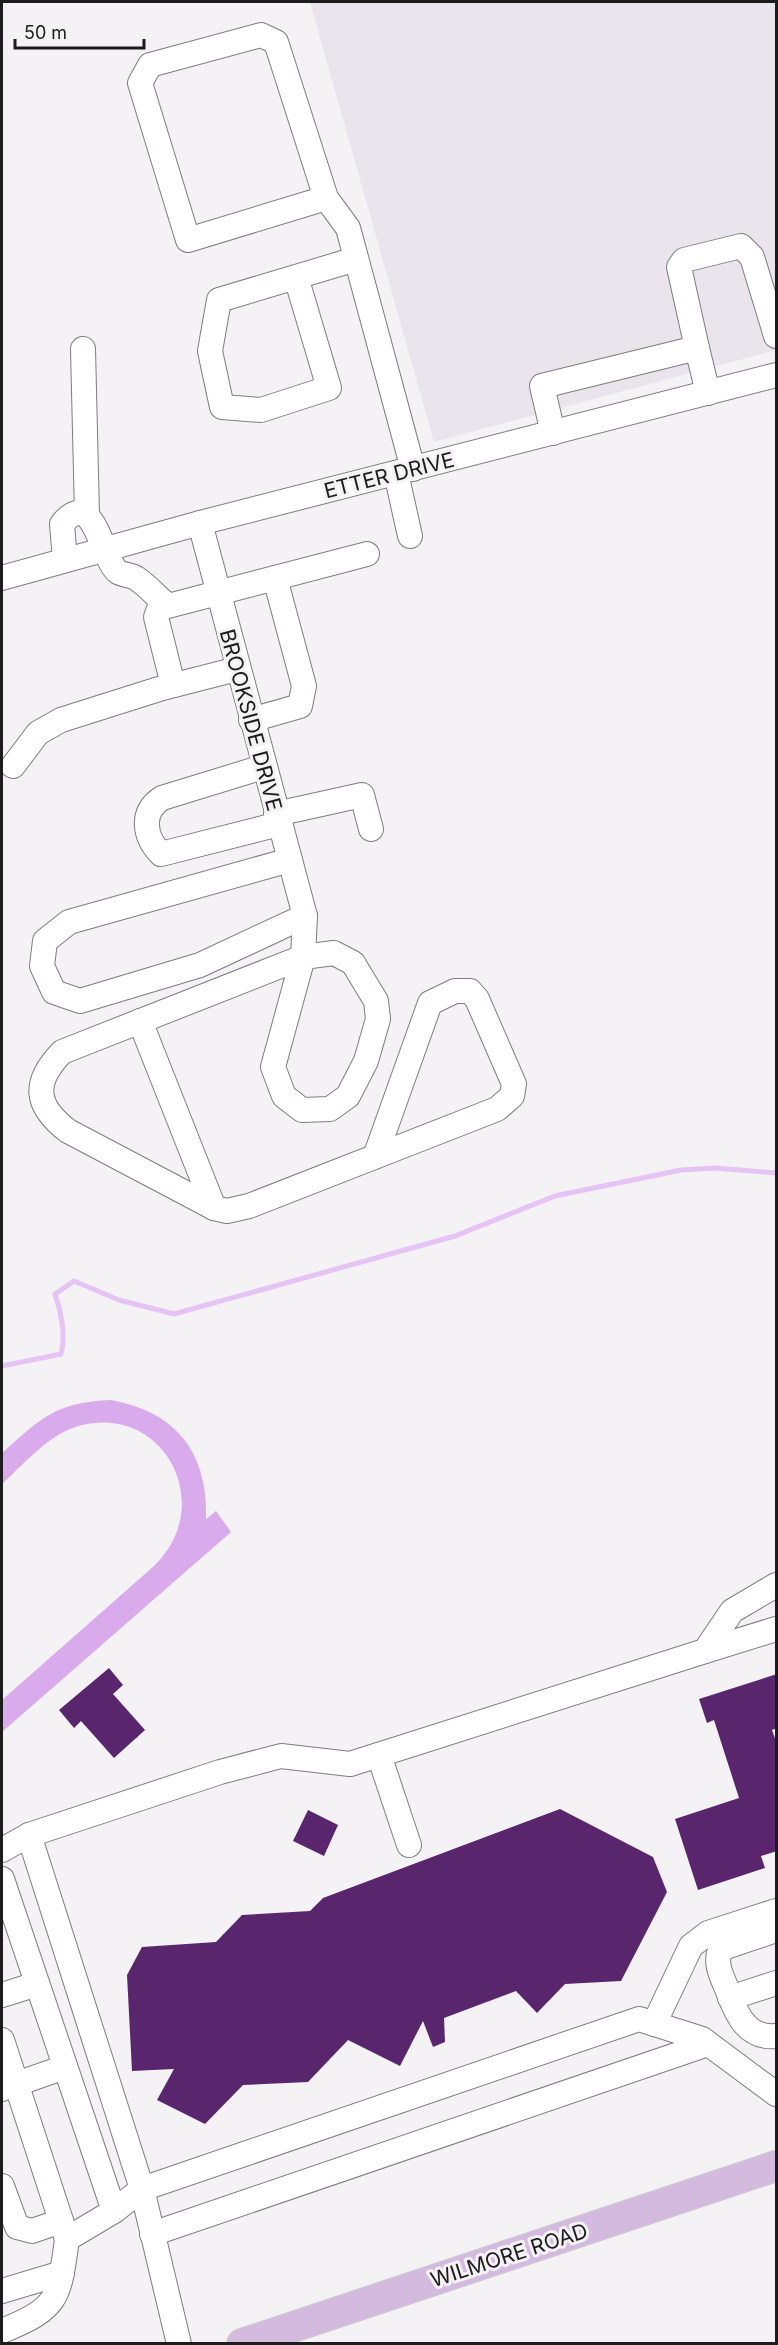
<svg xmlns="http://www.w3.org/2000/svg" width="778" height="2345" viewBox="0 0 778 2345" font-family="Inter,sans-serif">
<rect width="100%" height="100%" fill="#f4f2f5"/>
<!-- built -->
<polygon fill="#eae4ed" points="310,2 776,2 776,350 434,442"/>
<!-- green -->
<path fill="#d9abed" d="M111,1400C177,1412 208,1453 206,1519L216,1511L231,1532L2,1732V1700L154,1566C218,1504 163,1402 78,1426C48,1435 24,1464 2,1484V1453C41,1418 56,1402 111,1400Z"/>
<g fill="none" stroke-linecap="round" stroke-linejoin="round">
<!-- stream -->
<path stroke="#e5c3f4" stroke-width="5" d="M2,1366L61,1354C66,1336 61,1311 55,1294L74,1281L119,1300L174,1314L455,1236L555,1196L681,1170L715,1168L776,1173"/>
</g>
<!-- building -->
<g fill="#59266d">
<polygon points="109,1668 123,1685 113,1694 145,1730 114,1758 81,1721 74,1728 59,1710"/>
<polygon points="777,1674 777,1728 772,1730 777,1744 777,1851 761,1856 765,1868 698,1890 675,1819 739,1798 714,1720 707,1723 699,1699"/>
<polygon points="560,1809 653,1857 667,1892 621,1981 565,1984 537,2013 516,1991 444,2018 445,2042 433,2047 423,2021 400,2066 348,2040 308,2082 243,2085 205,2124 157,2100 174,2069 132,2071 127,1975 142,1947 216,1942 242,1915 310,1911 323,1898"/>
<polygon points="308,1810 338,1825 324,1856 293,1841"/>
</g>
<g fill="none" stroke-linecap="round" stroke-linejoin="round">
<!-- minor casing -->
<g stroke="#7e7c7f" stroke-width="26">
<g id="minor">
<polyline points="326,198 188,240 140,83 150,65 261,35 276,42 326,198 348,228 413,469"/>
<polyline points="296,277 329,388 261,410 222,407 210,351 219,300 356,259"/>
<polyline points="697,348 679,267 684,260 741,246 752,257 776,336"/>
<polyline points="83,349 87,515"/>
<polyline points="553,433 542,386 697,348 708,393"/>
<polyline points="396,473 410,536"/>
<path d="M200,523L305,916L303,957L273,1067L284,1096L302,1110L330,1109L348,1096L366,1061L378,1019L376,1001L353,963L334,953L303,957L62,1052C33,1082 34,1105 68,1131L214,1208L227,1211L249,1206L497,1109L512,1096L514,1084L477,999L470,991H455L430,1003L375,1157"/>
<path d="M65,560L62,524C94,485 101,559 118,572C123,575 131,575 136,578C148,586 157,597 168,606L367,554"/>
<polyline points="2,578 200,523 776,375"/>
<polyline points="162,601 156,617 173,685"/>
<polyline points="251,720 300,706 304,686 275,578"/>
<polyline points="13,766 38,733 61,720 159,689 237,669"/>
<path d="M263,767L162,798C140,812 144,837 161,854L279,824"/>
<polyline points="276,814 362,795 371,829"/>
<polyline points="290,860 69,922 45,941 42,966 54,992 80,1001 200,965 305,916"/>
<polyline points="140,1021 214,1208"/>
<polyline points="705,1651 776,1629"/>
<polyline points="379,1755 409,1845"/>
<polyline points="29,1835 142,2189 639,2019 702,2039 776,2094"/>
<polyline points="2,1850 29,1835 220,1772 281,1756 350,1764 705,1651 732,1611 776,1585"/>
<polyline points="2,1879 114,2211"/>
<path d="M776,1930L720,1949C715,1964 721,1975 727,1989C736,2013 746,2039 776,2036"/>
<polyline points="2,1995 37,1984"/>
<polyline points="730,1998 776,1983"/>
<polyline points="654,2024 691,1946 708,1933 776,1911"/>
<polyline points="2,2040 67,2239"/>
<polyline points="2,2089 65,2067"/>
<polyline points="2,2186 17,2227 32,2231 61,2221"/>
<polyline points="152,2234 708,2044"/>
<polyline points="2,2291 62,2273"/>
<path d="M2,2331C59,2308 59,2298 67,2239L114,2211L142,2189L179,2344"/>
</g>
</g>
<!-- major casing -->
<g stroke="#cdcdcd" stroke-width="32">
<polyline id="major" points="242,2344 776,2166"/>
</g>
<!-- minor -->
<use href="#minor" stroke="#fff" stroke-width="24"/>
<!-- major -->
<use href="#major" stroke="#d4badf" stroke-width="30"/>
</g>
<g text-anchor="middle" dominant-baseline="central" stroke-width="6" stroke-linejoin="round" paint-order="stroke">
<!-- street labels -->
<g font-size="21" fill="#1c1c1d" stroke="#f4f2f5">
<text transform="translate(389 475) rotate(-14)">ETTER DRIVE</text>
<text transform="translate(251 720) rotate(75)">BROOKSIDE DRIVE</text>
<text transform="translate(509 2255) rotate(-18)">WILMORE ROAD</text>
</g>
</g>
<!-- border -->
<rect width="778" height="2345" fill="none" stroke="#1c1c1d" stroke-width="6"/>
<!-- scale -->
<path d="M15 39v9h129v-9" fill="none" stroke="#1c1c1d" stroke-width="3"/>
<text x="24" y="39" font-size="18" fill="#1c1c1d" stroke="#f4f2f5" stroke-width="4.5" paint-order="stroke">50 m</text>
</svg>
